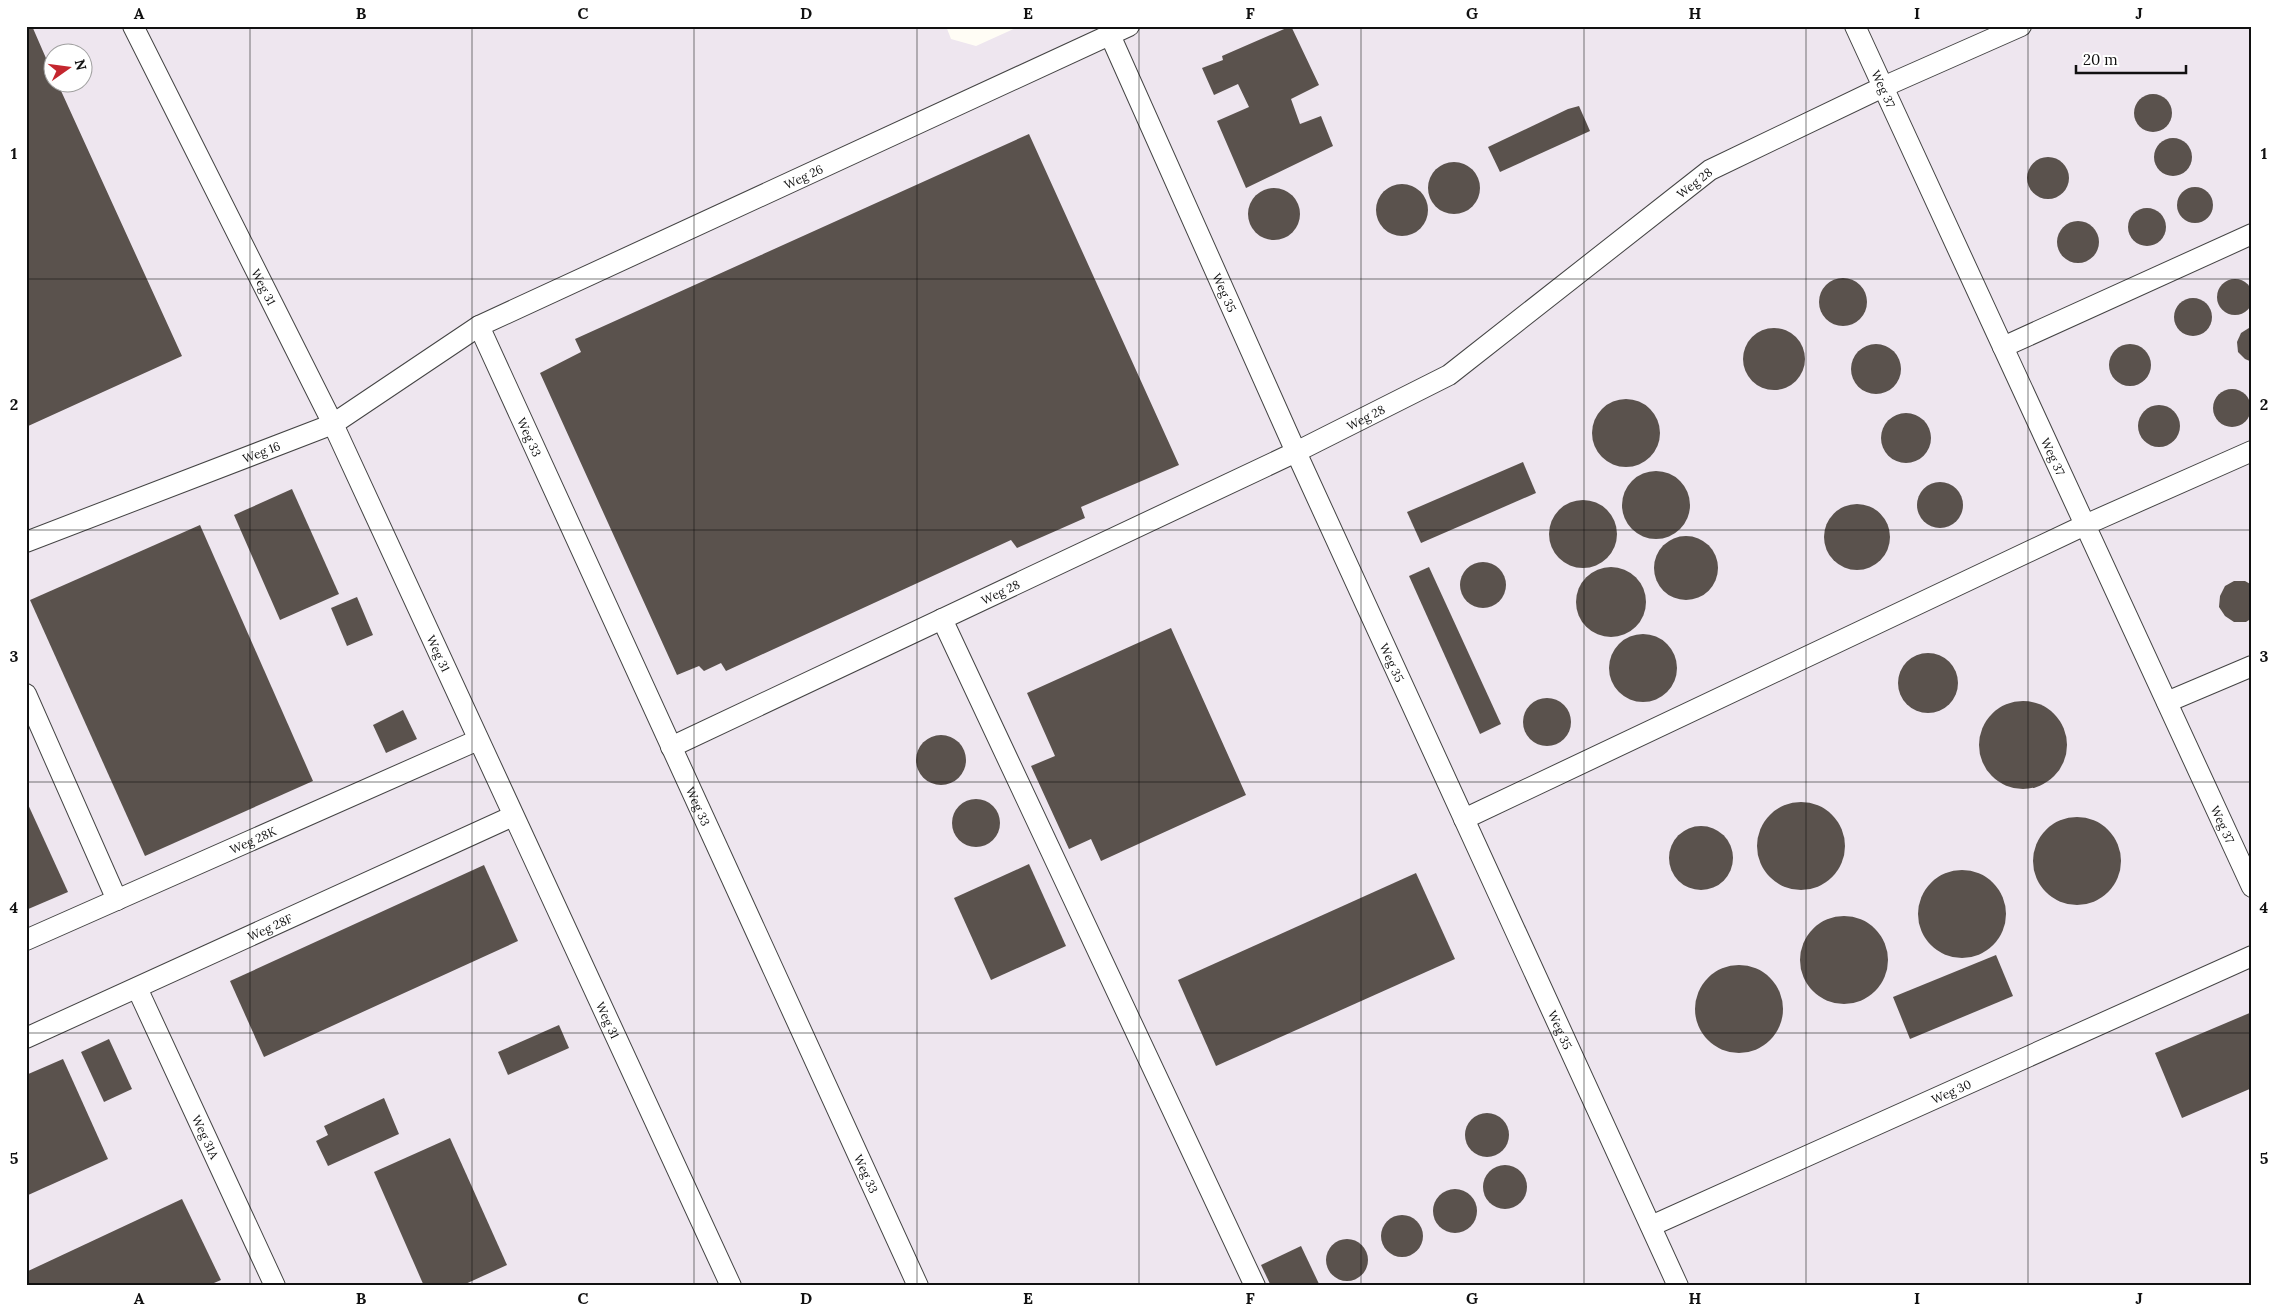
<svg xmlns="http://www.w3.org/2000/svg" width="2278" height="1312" viewBox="0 0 2278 1312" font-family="Lora,serif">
<rect width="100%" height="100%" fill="#fffdf5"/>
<!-- industrial -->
<path fill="#eee6ef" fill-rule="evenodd" d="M26,26H946L951,39L976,46L1020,26H2252V1286H26ZM52,52H82V82H52Z"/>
<!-- building -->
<g fill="#5a524d">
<polygon points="26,26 32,26 52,72 52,82 57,82 182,356 26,427"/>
<polygon points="1291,26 1319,85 1291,99 1300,124 1321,116 1333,146 1246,188 1217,121 1249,107 1238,84 1214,95 1202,68 1223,60 1222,56"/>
<circle cx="2153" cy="113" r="19"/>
<polygon points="1579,106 1590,131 1500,172 1488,147 1568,109"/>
<polygon points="1029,134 1179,465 1081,507 1085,518 1017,548 1011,540 726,671 721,663 704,671 699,666 677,675 540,373 581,352 575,339"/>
<circle cx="2173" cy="157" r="19"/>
<circle cx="2048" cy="178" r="21"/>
<circle cx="1454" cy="188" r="26"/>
<circle cx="1402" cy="210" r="26"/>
<circle cx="2195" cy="205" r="18"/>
<circle cx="1274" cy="214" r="26"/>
<circle cx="2147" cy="227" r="19"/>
<circle cx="2078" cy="242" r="21"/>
<circle cx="1843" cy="302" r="24"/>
<circle cx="2235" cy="297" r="18"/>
<circle cx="2193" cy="317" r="19"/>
<polygon points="2252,326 2252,362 2245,359 2238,352 2237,342 2241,333"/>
<circle cx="1774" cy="359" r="31"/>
<circle cx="1876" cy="369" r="25"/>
<circle cx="2130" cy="365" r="21"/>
<circle cx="2232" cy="408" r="19"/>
<circle cx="1626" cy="433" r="34"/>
<circle cx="2159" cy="426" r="21"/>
<circle cx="1906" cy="438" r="25"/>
<polygon points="1523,462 1536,493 1421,543 1407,512"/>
<circle cx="1656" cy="505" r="34"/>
<circle cx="1940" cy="505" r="23"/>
<polygon points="292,489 339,594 280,620 234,515"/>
<circle cx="1583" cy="534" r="34"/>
<circle cx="1857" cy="537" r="33"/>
<polygon points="200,525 313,781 145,856 30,600"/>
<circle cx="1686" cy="568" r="32"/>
<circle cx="1483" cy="585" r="23"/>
<circle cx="1611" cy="602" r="35"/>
<polygon points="1429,567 1501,724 1480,734 1409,576"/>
<polygon points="2234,581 2245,581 2252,585 2252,618 2246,622 2234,622 2225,616 2219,607 2220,596 2225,586"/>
<polygon points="357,597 373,635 347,646 331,608"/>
<polygon points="1171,628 1246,795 1101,861 1091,839 1069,849 1031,766 1055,756 1027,693"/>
<circle cx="1643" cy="668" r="34"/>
<circle cx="1928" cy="683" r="30"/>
<circle cx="1547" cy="722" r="24"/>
<circle cx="2023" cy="745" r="44"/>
<polygon points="403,710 417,739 386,753 373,725"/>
<circle cx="941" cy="760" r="25"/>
<circle cx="976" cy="823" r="24"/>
<polygon points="26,800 68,892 26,910"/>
<circle cx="1801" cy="846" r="44"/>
<circle cx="2077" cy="861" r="44"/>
<circle cx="1701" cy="858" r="32"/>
<polygon points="1029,864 1066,946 991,980 954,898"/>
<polygon points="484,865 518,941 264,1057 230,981"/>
<circle cx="1962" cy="914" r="44"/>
<polygon points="1416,873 1455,959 1216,1066 1178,980"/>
<circle cx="1844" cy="960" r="44"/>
<polygon points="1996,955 2013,996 1910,1039 1893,997"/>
<circle cx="1739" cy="1009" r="44"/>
<polygon points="2252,1012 2252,1088 2182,1118 2155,1053"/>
<polygon points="559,1025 569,1048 508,1075 498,1052"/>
<polygon points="109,1039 132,1089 104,1102 81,1052"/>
<polygon points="63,1059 108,1159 26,1196 26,1075"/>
<polygon points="384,1098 399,1134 328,1166 316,1141 328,1135 324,1126"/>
<circle cx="1487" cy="1135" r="22"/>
<polygon points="450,1138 507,1265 461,1286 424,1286 374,1172"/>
<circle cx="1505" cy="1187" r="22"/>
<circle cx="1455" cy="1211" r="22"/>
<polygon points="182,1199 221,1280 207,1286 26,1286 26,1272"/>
<circle cx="1402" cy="1236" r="21"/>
<circle cx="1347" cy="1260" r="21"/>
<polygon points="1301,1246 1320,1286 1271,1286 1261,1265"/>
</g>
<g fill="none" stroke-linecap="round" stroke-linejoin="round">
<!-- lane casing -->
<g stroke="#444" stroke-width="22">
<g id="lane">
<path id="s1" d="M133,26L333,424L731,1286"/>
<path id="s2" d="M1855,26L2252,887"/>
<path id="s3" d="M1110,35L1296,452L1678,1286"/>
<path id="s4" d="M479,326L918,1286"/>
<polyline points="2003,347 2252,234"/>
<path id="s5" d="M26,542L333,424L479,326L1129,26"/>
<polyline points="942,619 1255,1286"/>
<polyline points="26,694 117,900"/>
<polyline points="2167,702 2252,666"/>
<path id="s6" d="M671,747L1296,452L1449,375L1710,170L1883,87L2021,26"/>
<polyline points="1464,819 2085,525 2252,451"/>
<path id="s7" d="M26,940L478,740"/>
<path id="s8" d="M137,988L275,1286"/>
<path id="s9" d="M26,1038L513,816"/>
<path id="s10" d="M1651,1226L2252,956"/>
</g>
</g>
<!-- lane -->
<use href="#lane" stroke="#fff" stroke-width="20"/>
</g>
<!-- grid -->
<path fill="none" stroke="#111" stroke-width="1" stroke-opacity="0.55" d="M250,26V1286M472,26V1286M694,26V1286M917,26V1286M1139,26V1286M1361,26V1286M1584,26V1286M1806,26V1286M2028,26V1286M26,279H2252M26,530H2252M26,782H2252M26,1033H2252"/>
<g text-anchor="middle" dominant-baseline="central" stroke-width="5" stroke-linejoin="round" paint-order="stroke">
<!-- street labels -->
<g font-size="12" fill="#111" stroke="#fff">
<text stroke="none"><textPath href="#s2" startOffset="69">Weg 37</textPath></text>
<text stroke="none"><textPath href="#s5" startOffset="862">Weg 26</textPath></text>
<text stroke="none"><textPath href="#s6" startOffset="1174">Weg 28</textPath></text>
<text stroke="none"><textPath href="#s1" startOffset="292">Weg 31</textPath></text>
<text stroke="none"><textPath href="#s3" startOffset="282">Weg 35</textPath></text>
<text stroke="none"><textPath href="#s6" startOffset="769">Weg 28</textPath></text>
<text stroke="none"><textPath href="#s4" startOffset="122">Weg 33</textPath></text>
<text stroke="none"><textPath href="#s5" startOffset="252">Weg 16</textPath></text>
<text stroke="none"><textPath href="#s2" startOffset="474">Weg 37</textPath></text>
<text stroke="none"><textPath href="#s6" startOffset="364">Weg 28</textPath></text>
<text stroke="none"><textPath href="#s1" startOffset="698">Weg 31</textPath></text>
<text stroke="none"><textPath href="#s3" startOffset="688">Weg 35</textPath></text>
<text stroke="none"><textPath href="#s4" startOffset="528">Weg 33</textPath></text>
<text stroke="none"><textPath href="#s2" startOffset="879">Weg 37</textPath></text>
<text stroke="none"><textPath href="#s7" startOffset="248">Weg 28K</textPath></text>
<text stroke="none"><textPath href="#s9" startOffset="268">Weg 28F</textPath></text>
<text stroke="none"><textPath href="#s1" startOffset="1102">Weg 31</textPath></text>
<text stroke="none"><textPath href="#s3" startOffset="1092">Weg 35</textPath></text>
<text stroke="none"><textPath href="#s10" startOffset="329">Weg 30</textPath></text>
<text stroke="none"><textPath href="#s8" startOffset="164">Weg 31A</textPath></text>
<text stroke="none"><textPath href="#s4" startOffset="932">Weg 33</textPath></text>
</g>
</g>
<!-- border -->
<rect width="2278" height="1312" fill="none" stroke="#ffffff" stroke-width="55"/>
<!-- north arrow -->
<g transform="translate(68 68) rotate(76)"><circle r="24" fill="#ffffff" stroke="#a0a0a0"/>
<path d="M0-4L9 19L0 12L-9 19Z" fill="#c4262e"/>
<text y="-8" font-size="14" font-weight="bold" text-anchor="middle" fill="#111111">N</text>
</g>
<!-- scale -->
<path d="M2076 65v8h110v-8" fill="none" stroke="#111111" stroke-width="2.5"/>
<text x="2083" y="65" font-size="15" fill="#111111" stroke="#ffffff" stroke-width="4" paint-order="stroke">20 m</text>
<rect x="28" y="28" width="2222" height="1256" fill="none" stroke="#111" stroke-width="2"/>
<g font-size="16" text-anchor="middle" font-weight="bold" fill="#111">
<text x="139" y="19">A</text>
<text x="361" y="19">B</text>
<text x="583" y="19">C</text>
<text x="806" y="19">D</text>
<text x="1028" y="19">E</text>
<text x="1250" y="19">F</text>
<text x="1472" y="19">G</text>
<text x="1695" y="19">H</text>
<text x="1917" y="19">I</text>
<text x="2139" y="19">J</text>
<text x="14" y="159">1</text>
<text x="2264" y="159">1</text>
<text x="14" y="410">2</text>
<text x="2264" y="410">2</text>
<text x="14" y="662">3</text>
<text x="2264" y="662">3</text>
<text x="14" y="913">4</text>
<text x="2264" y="913">4</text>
<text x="14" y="1164">5</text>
<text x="2264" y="1164">5</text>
<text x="139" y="1304">A</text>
<text x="361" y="1304">B</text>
<text x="583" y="1304">C</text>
<text x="806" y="1304">D</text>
<text x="1028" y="1304">E</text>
<text x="1250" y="1304">F</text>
<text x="1472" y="1304">G</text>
<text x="1695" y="1304">H</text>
<text x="1917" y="1304">I</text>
<text x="2139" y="1304">J</text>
</g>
</svg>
